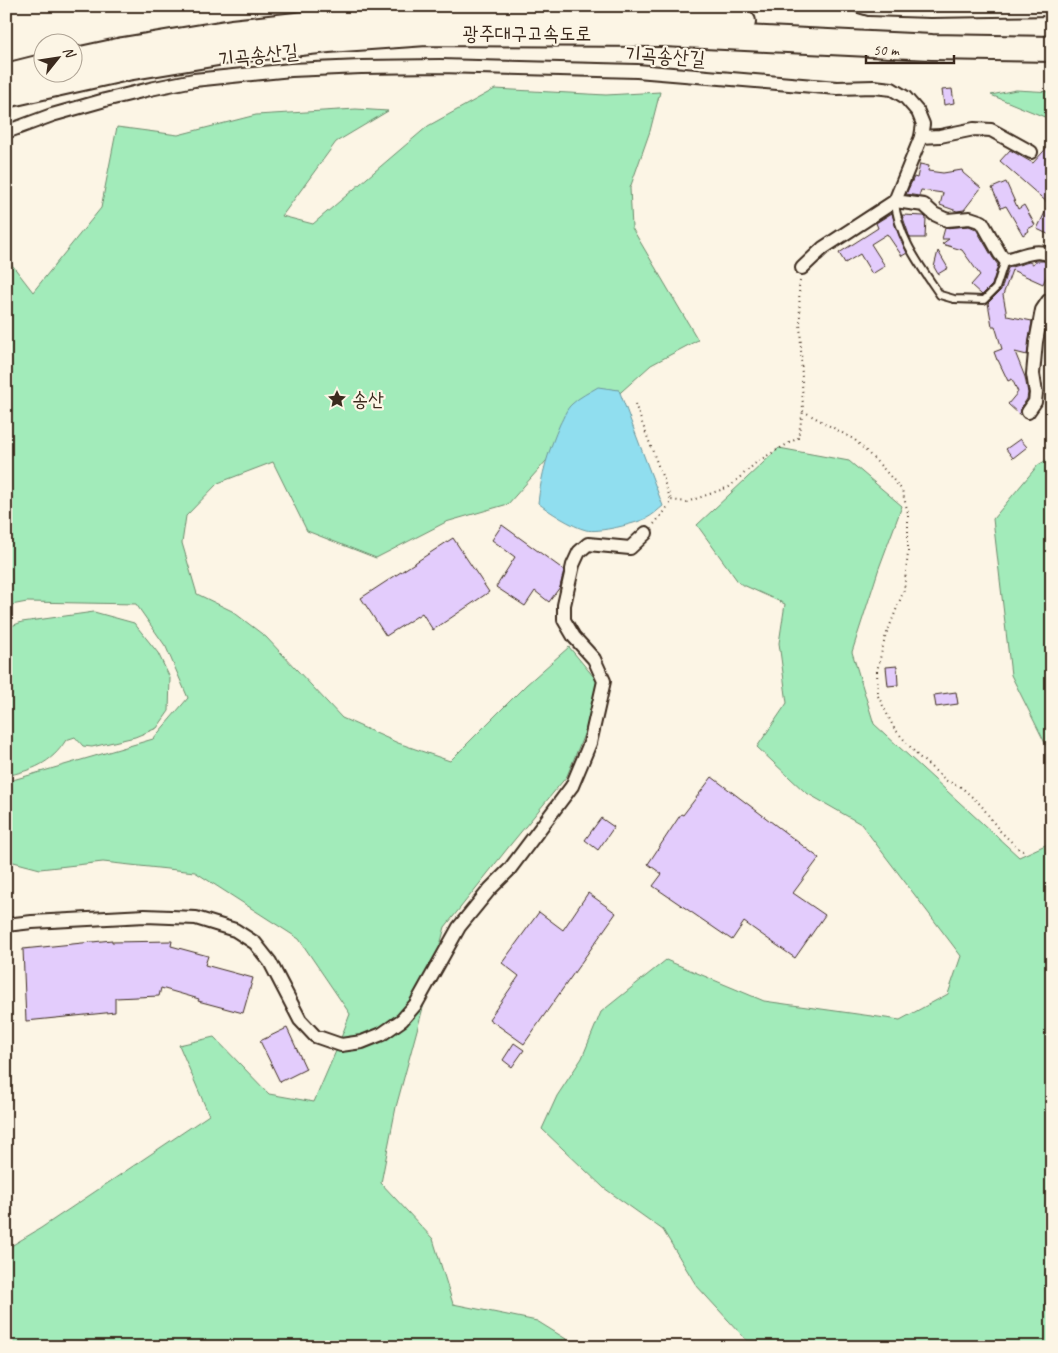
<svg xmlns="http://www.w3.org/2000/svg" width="1058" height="1353" viewBox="0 0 1058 1353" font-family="Caveat,'Poor Story',sans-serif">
<rect width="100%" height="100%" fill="#fcf5e5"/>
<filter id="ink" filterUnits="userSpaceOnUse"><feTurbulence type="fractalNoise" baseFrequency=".02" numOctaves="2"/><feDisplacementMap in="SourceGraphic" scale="10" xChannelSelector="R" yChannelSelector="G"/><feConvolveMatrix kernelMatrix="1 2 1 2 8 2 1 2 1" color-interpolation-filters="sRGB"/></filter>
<g filter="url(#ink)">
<!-- green -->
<g fill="#a2ebba" stroke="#6e8a6c">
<polygon points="495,89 606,95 660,92 650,131 630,188 632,228 698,340 651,365 554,452 508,504 446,522 376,558 307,531 273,462 218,483 186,516 182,543 197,594 232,611 266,637 342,718 398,743 450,761 526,685 569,647 603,688 567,776 511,844 445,927 396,1107 381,1183 433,1239 453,1304 537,1321 579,1347 144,1347 143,1345 140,1347 6,1347 6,1249 41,1228 209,1115 179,1045 214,1037 269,1094 314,1102 336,1051 350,1014 299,939 195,872 103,862 40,869 6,860 6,782 153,739 188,698 166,647 136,604 27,602 6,606 6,257 33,292 101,208 117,127 178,135 256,115 356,109 388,111 336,142 282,216 313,224 428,126"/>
<polygon points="1016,90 1052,92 1052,120 991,95"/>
<polygon points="779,448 849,461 902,506 879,568 852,652 874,724 1019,857 1052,842 1052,1347 743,1347 750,1344 696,1285 663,1230 604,1188 542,1129 557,1096 582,1058 601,1012 666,960 764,1001 900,1020 948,994 961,956 861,824 805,792 757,747 787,703 779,643 785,604 739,583 697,525"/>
<polygon points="1052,457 1052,749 1048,749 1011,675 993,519 1038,465"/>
<path d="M94,612L134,623L158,653L170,678L169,711L157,728L135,737L92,747L83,746L75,737L66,740C51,764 32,770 6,776V628L22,622Z"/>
</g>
<!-- water -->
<path fill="#90deef" stroke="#6e969b" d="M598,387L619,390L663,506C658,510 653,515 647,518C635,524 598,533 586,530C573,527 548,511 538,503C541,475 549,449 560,424C564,417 566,409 572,404C579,397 590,392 598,387Z"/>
<!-- building -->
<g fill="#e3ccfc" stroke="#3b2a1e">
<polygon points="952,89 954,103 944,105 942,90"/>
<polygon points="1052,142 1052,236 1037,229 1049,204 1000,161 1010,150 1033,163"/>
<polygon points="920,164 929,166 928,171 943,173 962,170 963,173 981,188 964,210 957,211 940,205 943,193 921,190 919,196 906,194 914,177 917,178"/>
<polygon points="1006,182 1018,209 1024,205 1035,225 1028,229 1029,231 1023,235 1006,206 1001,208 992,188"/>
<polygon points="892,213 896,228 907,253 902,256 887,234 871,244 885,266 872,274 860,254 845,263 839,253 878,228 876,223"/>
<polygon points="902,215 924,216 926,218 925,238 910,238"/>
<polygon points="969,226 976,229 993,258 998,265 992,285 982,295 971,285 980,275 962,250 942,244 949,239 942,239 945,228"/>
<polygon points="938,251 948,268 938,274 934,267"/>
<polygon points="1035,261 1044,261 1052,264 1043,284 1012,270 1003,295 1007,316 1032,321 1027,355 1015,352 1025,377 1028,393 1027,399 1021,408 1020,415 1008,404 1018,392 1012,379 1008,381 998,360 997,360 994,352 1002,349 995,326 992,326 988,303 1001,290 1008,268 1029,262 1033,264"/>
<polygon points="1020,439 1027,447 1013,458 1006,449"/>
<polygon points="502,525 564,570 560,587 549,602 535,591 525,606 496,587 515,557 492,540"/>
<polygon points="453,538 489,592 433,630 422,613 386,636 361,598"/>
<polygon points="897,666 898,685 888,686 886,667"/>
<polygon points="956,692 958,704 936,707 934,695"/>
<polygon points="712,777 819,858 793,893 825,915 795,958 744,922 732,940 653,886 662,874 648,864 681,814 683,815"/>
<polygon points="601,818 614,827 598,850 585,840"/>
<polygon points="588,893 616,913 524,1044 489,1019 519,976 502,963 539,912 563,930"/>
<polygon points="112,940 112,942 172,941 171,946 208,956 205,965 253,978 243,1013 198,1001 199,999 161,988 159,996 115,998 115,1012 26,1021 23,949"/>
<polygon points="287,1028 306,1069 280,1082 260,1041"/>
<polygon points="514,1043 524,1050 512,1067 503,1060"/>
</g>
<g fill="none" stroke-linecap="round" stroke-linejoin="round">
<!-- service casing -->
<g stroke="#3b2a1e" stroke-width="10">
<path id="service" d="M895,201C897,236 921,267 940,295L954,299L984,300L996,288L1005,260"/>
</g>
<!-- minor casing -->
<g stroke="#3b2a1e" stroke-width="16">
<g id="minor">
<polyline points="859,6 869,9 931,11 1052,9"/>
<path d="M6,132L52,115L105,100L150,89L194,80L291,70L361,67L440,66L637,71L837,88L874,87L892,89L905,97L918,112L923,124L921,137L895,201L924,205L934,214L947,220L970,218L982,222L1000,254L1005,260C1021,257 1036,247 1052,256"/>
<polyline points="921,137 940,136 974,129 991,130 1031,152"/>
<polyline points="802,268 823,248 895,201"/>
<polyline points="1028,412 1035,402 1036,393 1033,374 1036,342 1042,310 1048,301 1052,299"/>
<polyline points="6,925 32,922 145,916 196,918 235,930 255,943 270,962 300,1020 315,1036 341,1045 362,1042 382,1034 402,1020 416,1004 459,927 490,889 509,870 572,786 590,743 604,681 594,659 574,637 564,620 564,605 573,565 579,552 588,544 630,548 646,533"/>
</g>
</g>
<!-- motorway casing -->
<g stroke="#3b2a1e" stroke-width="28">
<g id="motorway">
<polyline points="72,61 123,50 232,32 323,22 428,15 510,15 667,17 743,22"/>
<polyline points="6,76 42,67"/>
<polyline points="6,95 127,68 236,50 328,40 426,33 664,34 932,47 1052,49"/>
</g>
</g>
<!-- path -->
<g stroke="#3b2a1e" stroke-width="2" stroke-dasharray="1 4" stroke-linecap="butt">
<polyline points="800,281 799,287 803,411 855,440 883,468 902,490 908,513 908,553 904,590 885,638 877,671 878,696 894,728 918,756 947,781 961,787 981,805 999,830 1019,849 1023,851"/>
<polyline points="635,404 671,500"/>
<polyline points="654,524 665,511 671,500 687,502 729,487 758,461 798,438 803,411"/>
</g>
<!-- service -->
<use href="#service" stroke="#fcf5e5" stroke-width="6"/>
<!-- minor -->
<use href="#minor" stroke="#fcf5e5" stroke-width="12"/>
<!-- motorway -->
<use href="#motorway" stroke="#fcf5e5" stroke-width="24"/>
</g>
</g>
<!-- icons -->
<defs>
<g id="sight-bare" transform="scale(1.5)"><path d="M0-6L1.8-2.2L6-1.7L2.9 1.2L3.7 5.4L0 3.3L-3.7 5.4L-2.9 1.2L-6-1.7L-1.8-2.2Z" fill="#3b2a1e" stroke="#fcf5e5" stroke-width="2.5" paint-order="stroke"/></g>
</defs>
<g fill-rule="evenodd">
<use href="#sight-bare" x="337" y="399"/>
</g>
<g text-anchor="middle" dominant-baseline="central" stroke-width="4.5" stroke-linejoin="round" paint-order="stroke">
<!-- street labels -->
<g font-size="20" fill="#3b2a1e" stroke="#fcf5e5">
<text x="527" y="33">광주대구고속도로</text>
<text transform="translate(258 55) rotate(-6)">기곡송산길</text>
<text transform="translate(665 56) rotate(4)">기곡송산길</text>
</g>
<!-- poi labels -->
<g font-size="20" fill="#3b2a1e" stroke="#fcf5e5" text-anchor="start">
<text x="352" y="399">송산</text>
</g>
</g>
<!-- margin -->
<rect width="1058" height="1353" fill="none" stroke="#fcf5e5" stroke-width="25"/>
<rect x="12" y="12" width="1033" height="1328" fill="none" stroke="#3b2a1e" stroke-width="2" filter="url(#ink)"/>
<!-- north arrow -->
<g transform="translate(58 58) rotate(60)"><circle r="24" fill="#fcf5e5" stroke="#afa495"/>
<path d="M0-4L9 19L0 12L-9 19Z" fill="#3b2a1e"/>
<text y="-8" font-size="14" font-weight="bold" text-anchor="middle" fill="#3b2a1e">N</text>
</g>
<!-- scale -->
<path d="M866 55v8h88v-8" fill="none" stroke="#3b2a1e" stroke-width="2.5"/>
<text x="873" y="55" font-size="15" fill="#3b2a1e" stroke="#fcf5e5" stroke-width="4" paint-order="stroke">50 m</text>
</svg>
